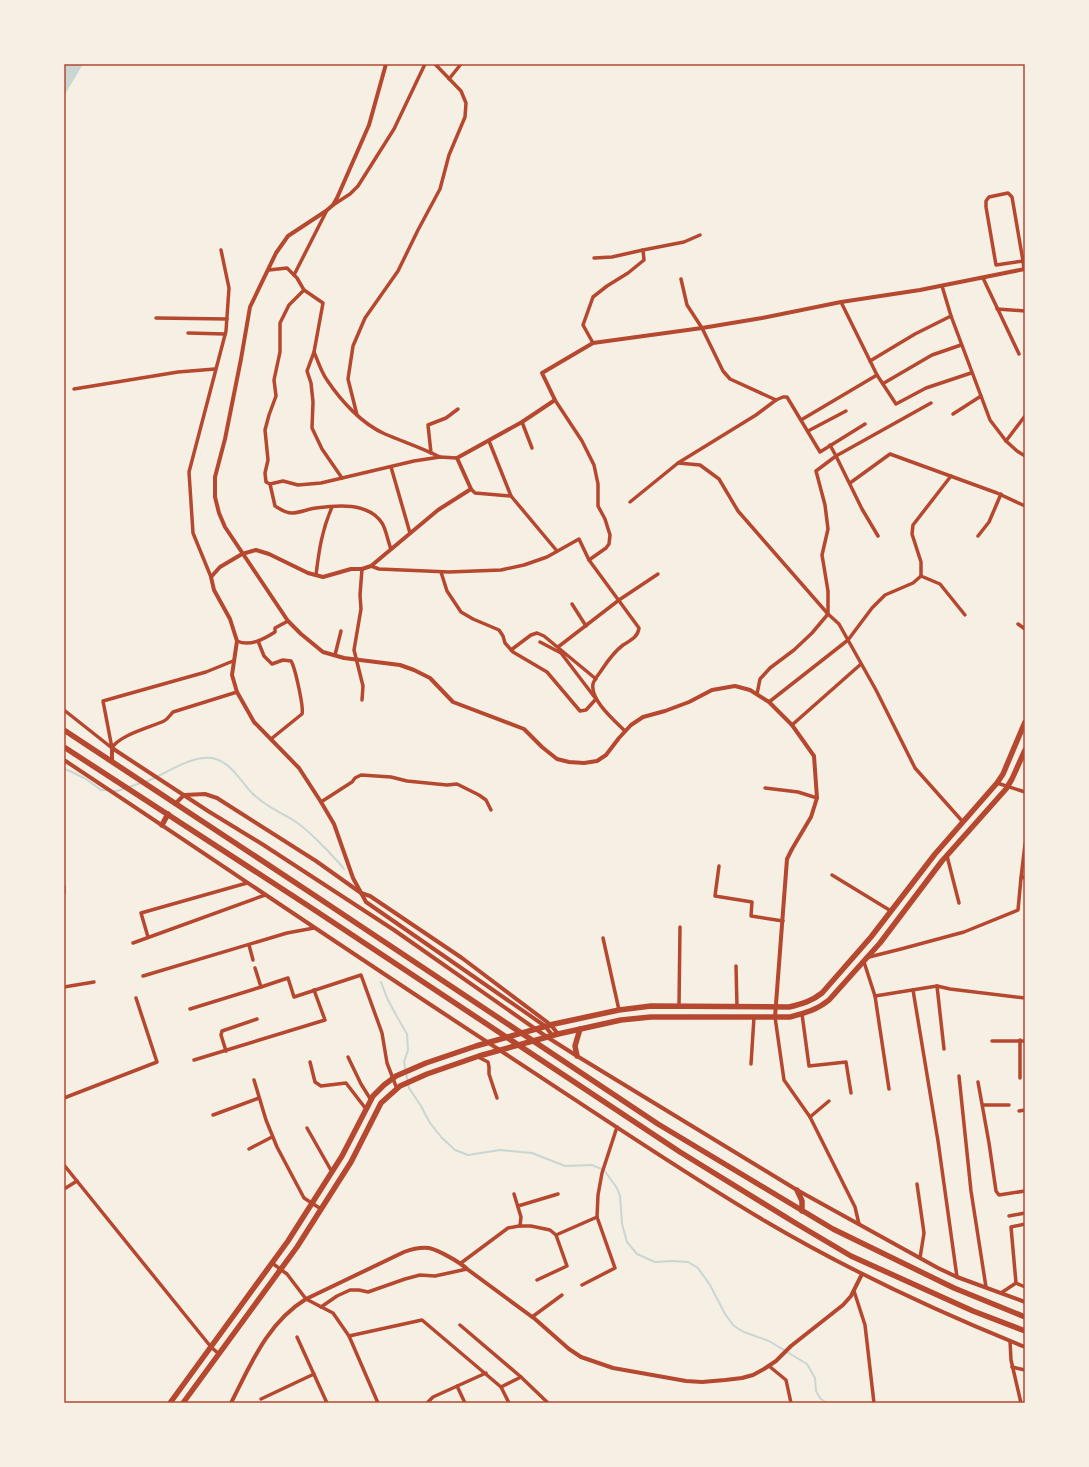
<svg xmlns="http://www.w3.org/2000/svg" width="1089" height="1467" viewBox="0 0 1089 1467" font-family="'Public Sans',sans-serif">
<rect width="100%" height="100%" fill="#f6efe4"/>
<!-- water -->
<polygon fill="#c9d6d2" points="64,64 83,64 64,96"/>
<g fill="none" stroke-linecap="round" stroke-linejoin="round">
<!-- stream -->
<g stroke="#c9d6d2" stroke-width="2">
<polyline points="64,769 70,771 86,779 101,790 108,790"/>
<path d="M145,782C165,775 194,752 216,759C232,764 242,783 253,794C267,808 281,812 296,822C308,830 318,841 328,851C333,857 339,862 344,869"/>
<polyline points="112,791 117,791 141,783"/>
<polyline points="381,982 387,998 396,1015 407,1034 408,1050 404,1062 409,1088 421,1106 430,1123 442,1138 455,1150 468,1155 500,1150 532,1153 565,1166 592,1165 604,1170 617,1188 620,1196 622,1224 627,1242 637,1254 655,1262 672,1261 688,1262 698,1268 710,1285 725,1314 734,1326 744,1332 769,1341 807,1364 815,1378 816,1391 820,1398 826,1403"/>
</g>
<!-- minor -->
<g stroke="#b5482f" stroke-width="3.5">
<polyline points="449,79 461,64"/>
<polyline points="333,205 350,194 358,186 394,129 425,64"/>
<polyline points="594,258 612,257 643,250"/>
<polyline points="1023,261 996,265 986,207 986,201 989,197 1008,193 1012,197 1023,261 1024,269"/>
<polyline points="269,270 287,268 297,278 304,290 323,303 314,352 307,371 311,383 313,402 312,428 322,449 342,478"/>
<polyline points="294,275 326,212"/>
<polyline points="983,278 1019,354"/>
<polyline points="681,279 687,305 702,328 723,371 730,379 776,400 783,397 787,397 820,452 865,424"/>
<polyline points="942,286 951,316 990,420 1006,441 1017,451 1025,456"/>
<polyline points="841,302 877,375 896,404 926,388 971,373"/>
<polyline points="997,309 1025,311"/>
<polyline points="156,318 227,319"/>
<polyline points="188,333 225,334"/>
<polyline points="593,343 583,325 593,297 607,286 628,273 644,260 643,250 684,242 700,235"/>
<path d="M314,352C318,361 321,372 327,380C341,401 362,424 385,434C404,442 422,448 440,457"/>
<polyline points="870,361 915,334 951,316"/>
<polyline points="884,383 932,355 961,345"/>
<polyline points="74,389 178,372 215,369"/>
<polyline points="555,400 582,441 594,465 598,484 598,506 605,519 610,535 609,544 606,548 589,560"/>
<polyline points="953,414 981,396"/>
<polyline points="357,415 348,379 353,346 365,318 398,271 418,230 440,189 449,155 465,117 466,103 461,91 435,64"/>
<polyline points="801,420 877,375"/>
<polyline points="522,422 532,448"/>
<polyline points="808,431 846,411"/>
<polyline points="489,441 511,496"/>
<polyline points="1006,441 1025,416"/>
<polyline points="431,453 428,425 446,418 458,409"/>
<polyline points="678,463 700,465 719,479 738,511 828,614 839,624 876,690 915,768 963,822"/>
<polyline points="391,467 410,533"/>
<polyline points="850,483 890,454 997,493 1025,506"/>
<polyline points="270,484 266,482 265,473 268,460 265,430 269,415 276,396 274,380 280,352 280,323 289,305 304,290"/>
<polyline points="471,489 475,493 511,496 557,551"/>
<polyline points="630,502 678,463 756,415 776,400"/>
<polyline points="878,536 862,509 836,456 931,403"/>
<polyline points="978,536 989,522 1001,494"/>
<path d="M391,549C388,542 386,529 382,523C368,502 337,505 316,508C308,509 299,513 292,513C285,513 280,509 275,506L270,484L283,481L298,485L321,483L414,461L440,457L457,458"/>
<path d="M371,566L379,569L449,572L501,570L524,565L547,557L579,539L589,560L639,628C638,637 631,640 623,645C614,652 609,659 603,668C600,673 594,679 593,684C590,700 615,721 625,731"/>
<polyline points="362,569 360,595 361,609 354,650 363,686 362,700"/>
<polyline points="441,572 447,591 461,612 473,619 499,630 503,636 505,643 513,652 547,672 580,711 586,710 596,699 561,653 540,642"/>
<path d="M316,575C319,550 322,530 332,507"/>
<polyline points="921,576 940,584 965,615"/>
<polyline points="211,577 193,533 189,472 226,331 229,288 221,250"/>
<polyline points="572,604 586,626"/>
<polyline points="1018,624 1025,629"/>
<path d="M237,641C250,647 264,639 275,632V628L288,621"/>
<path d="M258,641L264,656L272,664L283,660L291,661C295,667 304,708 302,714L271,739"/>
<polyline points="558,647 619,600 658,574"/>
<polyline points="511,650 531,635 537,633 544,636 596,679"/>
<polyline points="335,655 341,631"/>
<polyline points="757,694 760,679 770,668 794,650 812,633 828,614 828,591 822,555 828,529 825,505 816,471 836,456 830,445"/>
<polyline points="769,702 848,640 872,608 885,595 913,583 921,576 921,562 912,534 913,525 951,476"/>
<polyline points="64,710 112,748 103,701 206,672 233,661"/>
<polyline points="792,725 861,664"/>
<path d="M112,748C119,735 151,727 164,721C168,719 170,715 173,712L237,692"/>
<polyline points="997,783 1025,792"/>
<polyline points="765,788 798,792 817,798"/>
<polyline points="321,802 352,782 355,778 361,775 391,777 407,781 447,785 457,784 479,795 486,800 491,810"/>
<polyline points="1025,844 1021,878 1025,877"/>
<polyline points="947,856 959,903"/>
<polyline points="719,866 715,896 752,902 751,916 783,921"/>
<polyline points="832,875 891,911"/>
<polyline points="64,887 64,893"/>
<polyline points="148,937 141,913 247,883"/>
<polyline points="603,938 619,1010"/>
<polyline points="133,943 265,895"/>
<polyline points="249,945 253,960"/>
<polyline points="869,957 901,949 964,932 1018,910 1021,878"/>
<polyline points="864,962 875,996 937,986 950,989 1025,998"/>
<polyline points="736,966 737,1007"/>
<polyline points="143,976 287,933 314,928"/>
<polyline points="937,986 944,1049"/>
<polyline points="64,987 94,982"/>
<polyline points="261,987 288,978 294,997 361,975 382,1033 387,1063 397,1089"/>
<polyline points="913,990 938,1141 957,1277"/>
<polyline points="875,996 889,1089"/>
<polyline points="679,1006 680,927"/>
<polyline points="190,1009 261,987 255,968"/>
<polyline points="802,1014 809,1066 846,1062 851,1093"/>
<polyline points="775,1017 784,1080 810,1117 855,1207 859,1224"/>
<polyline points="992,1041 1025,1041"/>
<polyline points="226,1051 221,1035 222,1031 257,1019"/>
<polyline points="348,1057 361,1084 371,1100"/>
<polyline points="478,1057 488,1062 489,1067 489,1074 497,1098"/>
<polyline points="194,1060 325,1020 314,990"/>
<polyline points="310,1062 315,1082 321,1086 346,1083 366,1109"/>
<polyline points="751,1064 754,1017"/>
<polyline points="959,1076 971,1191 986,1287"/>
<polyline points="1020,1078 1020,1040"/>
<polyline points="254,1080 266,1120 277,1147 304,1198 321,1209"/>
<polyline points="978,1082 989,1143 996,1191 999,1195 1025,1191"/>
<polyline points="64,1098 157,1062 136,998"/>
<polyline points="983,1105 1009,1105"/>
<polyline points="1019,1111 1025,1110"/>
<polyline points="213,1115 259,1098"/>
<polyline points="810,1117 829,1101"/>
<polyline points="307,1128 332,1172"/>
<polyline points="249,1149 272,1137"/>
<polyline points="64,1165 211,1347 219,1354"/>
<polyline points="917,1184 924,1233 920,1258"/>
<polyline points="64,1189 77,1181"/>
<polyline points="514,1194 521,1217 520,1226"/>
<polyline points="518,1206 558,1194"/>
<polyline points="1009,1216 1025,1213"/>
<polyline points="597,1217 598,1195 602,1173 617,1127"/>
<polyline points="556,1235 597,1217 615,1268 582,1285"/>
<polyline points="272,1263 287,1274 306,1299 333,1313 349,1336 378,1403"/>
<polyline points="461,1263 508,1228 519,1226 531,1226 550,1230 556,1235 567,1266 537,1280"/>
<polyline points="1016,1283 1011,1227 1025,1224"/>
<polyline points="854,1291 865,1325 874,1403"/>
<polyline points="1001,1293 1016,1283 1025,1287"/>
<polyline points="321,1307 337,1296 350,1290 359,1290 368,1292 405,1279 420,1275 435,1276 467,1269"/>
<polyline points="532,1317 562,1295"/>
<polyline points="460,1325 521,1377 548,1403"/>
<polyline points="349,1336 422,1320 501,1387 509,1403"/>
<polyline points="297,1337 327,1403"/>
<polyline points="1010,1341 1011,1360 1021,1403"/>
<polyline points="769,1366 786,1380 791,1403"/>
<polyline points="1012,1367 1025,1370"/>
<polyline points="457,1386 465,1403"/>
<polyline points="501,1387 521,1377"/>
<polyline points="261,1399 314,1374"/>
<polyline points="427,1403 433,1397 486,1373"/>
</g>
<!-- tertiary -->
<g stroke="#b5482f" stroke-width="4">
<polyline points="386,64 369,125 337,198 333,205 326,211 288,236 276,253 250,307 241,359 225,439 215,477 215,497 219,513 225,527 288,621 301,634 323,652 344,658 400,665 414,670 430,678 453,702 524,729 542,747 557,759 569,762 584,763 597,761 606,755 619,738 631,725 643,717 665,711 689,702 712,690 735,686 750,690 769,702 792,725 814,756 817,798 811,817 792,849 787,859 775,1017"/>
<polyline points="112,748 208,811 262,844 394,930 547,1037 577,1056 797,1190 938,1268 957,1277 1025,1302"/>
<path d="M64,760C209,856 352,954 498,1049C587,1107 674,1167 765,1221C848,1270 936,1311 1025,1347"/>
<polyline points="112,761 112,748"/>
<polyline points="175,804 184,795 205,794 217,798 316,861 361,893 370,896 462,958 551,1025 558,1034"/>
<polyline points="552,1035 545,1026 366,902 353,878 334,824 321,802 299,768 254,722 237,692 232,675 237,641 230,619 214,590 211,577 220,567 242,554 256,550 269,554 308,573 323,577 351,569 362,569 371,566 438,510 471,489 457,458 522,422 555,400 542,373 593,343 702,328 762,318 841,302 920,290 1025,269"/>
<path d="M231,1403C251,1364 267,1323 306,1299L404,1252C412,1249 420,1247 429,1248C438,1250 460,1262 467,1269L535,1319L569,1349L581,1357L613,1368L686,1381L702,1382L725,1380L742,1378L753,1375L764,1369L776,1361L791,1346L843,1305L851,1296L862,1274"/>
</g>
<!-- primary -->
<g stroke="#b5482f" stroke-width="5.5">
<polyline points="577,1056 575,1046 580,1029"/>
<path d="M170,1403L288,1241L342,1156L373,1096L384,1085L396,1076L426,1063L476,1046L554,1024L619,1010L651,1006L789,1007C802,1004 812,1001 822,993L871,937L935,854L997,783L1003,774L1025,722"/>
<path d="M183,1403L297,1247L351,1162L381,1103L400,1086L427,1074L479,1056L558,1034L621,1020L651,1017H790C805,1013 817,1010 829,1000L880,943L942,861L1006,789L1012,779L1025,750"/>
</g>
<!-- trunk -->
<g stroke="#b5482f" stroke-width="5.5">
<polyline points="64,730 317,897 658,1124 833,1229 954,1288 1025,1317"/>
<polyline points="64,747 310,907 680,1152 797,1224 851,1256 973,1311 1025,1331"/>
<polyline points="162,825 168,814"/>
<polyline points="797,1190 802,1201 802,1211"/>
</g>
</g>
<!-- border -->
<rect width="1089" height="1467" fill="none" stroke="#f6efe4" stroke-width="130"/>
<rect x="65" y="65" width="959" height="1337" fill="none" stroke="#b5482f" stroke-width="1.5"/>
</svg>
